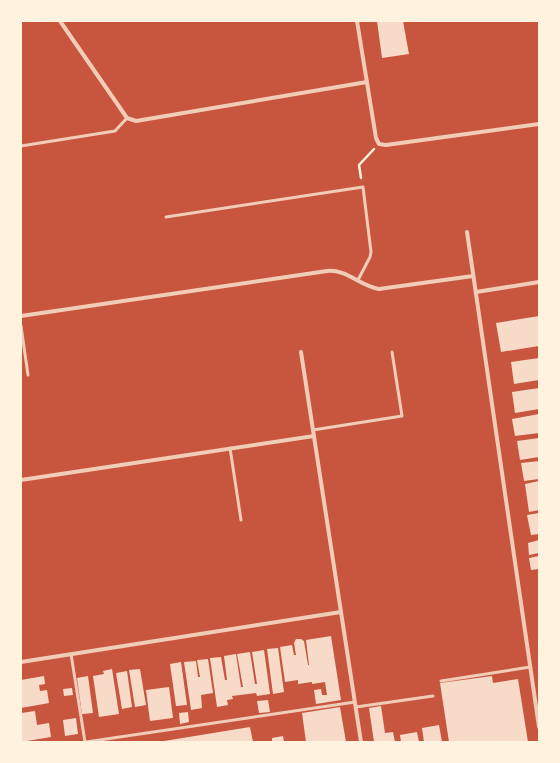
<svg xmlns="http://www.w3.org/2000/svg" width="560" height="763" viewBox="0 0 560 763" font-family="Mulish,sans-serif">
<rect width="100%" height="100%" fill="#c8553d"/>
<!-- building -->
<g fill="#f7dbc8">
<polygon points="377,21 403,21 409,54 382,58"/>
<polygon points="539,316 539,346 501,352 496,323"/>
<polygon points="539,358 539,380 514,384 511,362"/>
<polygon points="539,388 539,409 515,413 512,392"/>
<polygon points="539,414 539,433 515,436 512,419"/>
<polygon points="539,438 539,457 520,460 517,441"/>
<polygon points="539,461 539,479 524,481 521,463"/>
<polygon points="539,481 539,510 529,512 525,484"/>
<polygon points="539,513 539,534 531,535 527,515"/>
<polygon points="539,540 539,553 529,555 528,543"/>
<polygon points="539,556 539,569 531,570 529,558"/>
<polygon points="331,636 341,700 316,704 314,690 321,689 322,695 327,695 325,682 312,684 312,682 298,684 298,680 285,682 280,647 292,645 294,655 296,655 294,643 296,639 301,639 304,641 308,665 309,665 306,640"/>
<polygon points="278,648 284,692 273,694 267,649"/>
<polygon points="264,650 270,694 257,696 256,693 232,696 233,699 227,700 228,705 217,707 210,658 221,657 225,680 227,680 224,656 236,654 241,687 243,687 237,654 250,652 255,684 257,684 252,652"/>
<polygon points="208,659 213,693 201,695 202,708 191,710 184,662 196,661 198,677 200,677 197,660"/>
<polygon points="181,662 187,705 176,706 170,664"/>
<polygon points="112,669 119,714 99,717 93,676 104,674 103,671"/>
<polygon points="140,669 146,705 135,707 129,670"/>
<polygon points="127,671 132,707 122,709 116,673"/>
<polygon points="44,676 45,684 39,685 40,691 47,690 49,703 21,708 21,680"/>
<polygon points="88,676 93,713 82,714 77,678"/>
<polygon points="492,676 493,683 518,679 528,742 449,742 440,683"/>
<polygon points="169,687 173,718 150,721 146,690"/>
<polygon points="72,688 73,695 64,696 63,689"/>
<polygon points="268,700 270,712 259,713 257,701"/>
<polygon points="381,706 385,733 393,732 395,742 374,742 369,708"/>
<polygon points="340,707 346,742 306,742 302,713"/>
<polygon points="35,711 37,725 49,723 51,737 21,742 21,713"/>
<polygon points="188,712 189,722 180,724 179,713"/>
<polygon points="76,718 78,734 65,736 63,720"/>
<polygon points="439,725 442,742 424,742 422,728"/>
<polygon points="250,727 253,742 164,742 164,741"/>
<polygon points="417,732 419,742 401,742 400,735"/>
<polygon points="283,736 284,742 272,742 272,738"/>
</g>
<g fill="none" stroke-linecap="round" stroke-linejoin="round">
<!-- path -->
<polyline stroke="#fff3e0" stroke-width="2.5" points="361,178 359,165 374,149"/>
<!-- service -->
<g stroke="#f1ccb7" stroke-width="3">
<polyline points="21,146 115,131 127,118"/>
<polyline points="166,217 363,187 371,252 370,257 358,280"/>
<polyline points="21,326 28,375"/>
<polyline points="313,430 402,416 392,352"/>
<polyline points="230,448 241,520"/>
<polyline points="71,654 85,742"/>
<polyline points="441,681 530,667"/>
<polyline points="356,707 433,696"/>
<polyline points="86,742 355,702"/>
</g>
<!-- minor -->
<g stroke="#f1ccb7" stroke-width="4">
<polyline points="60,21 127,118 136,121 367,82"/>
<polyline points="357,21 376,138 379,144 386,145 539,124"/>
<polyline points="467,232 539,727"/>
<polyline points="476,292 539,282"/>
<path d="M21,316L327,271C347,269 360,286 379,289L473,276"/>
<polyline points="301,352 361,742"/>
<polyline points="21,480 314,436"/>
<polyline points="21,662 341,612"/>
</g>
</g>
<!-- border -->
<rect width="560" height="763" fill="none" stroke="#fff3e0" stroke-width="44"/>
</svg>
